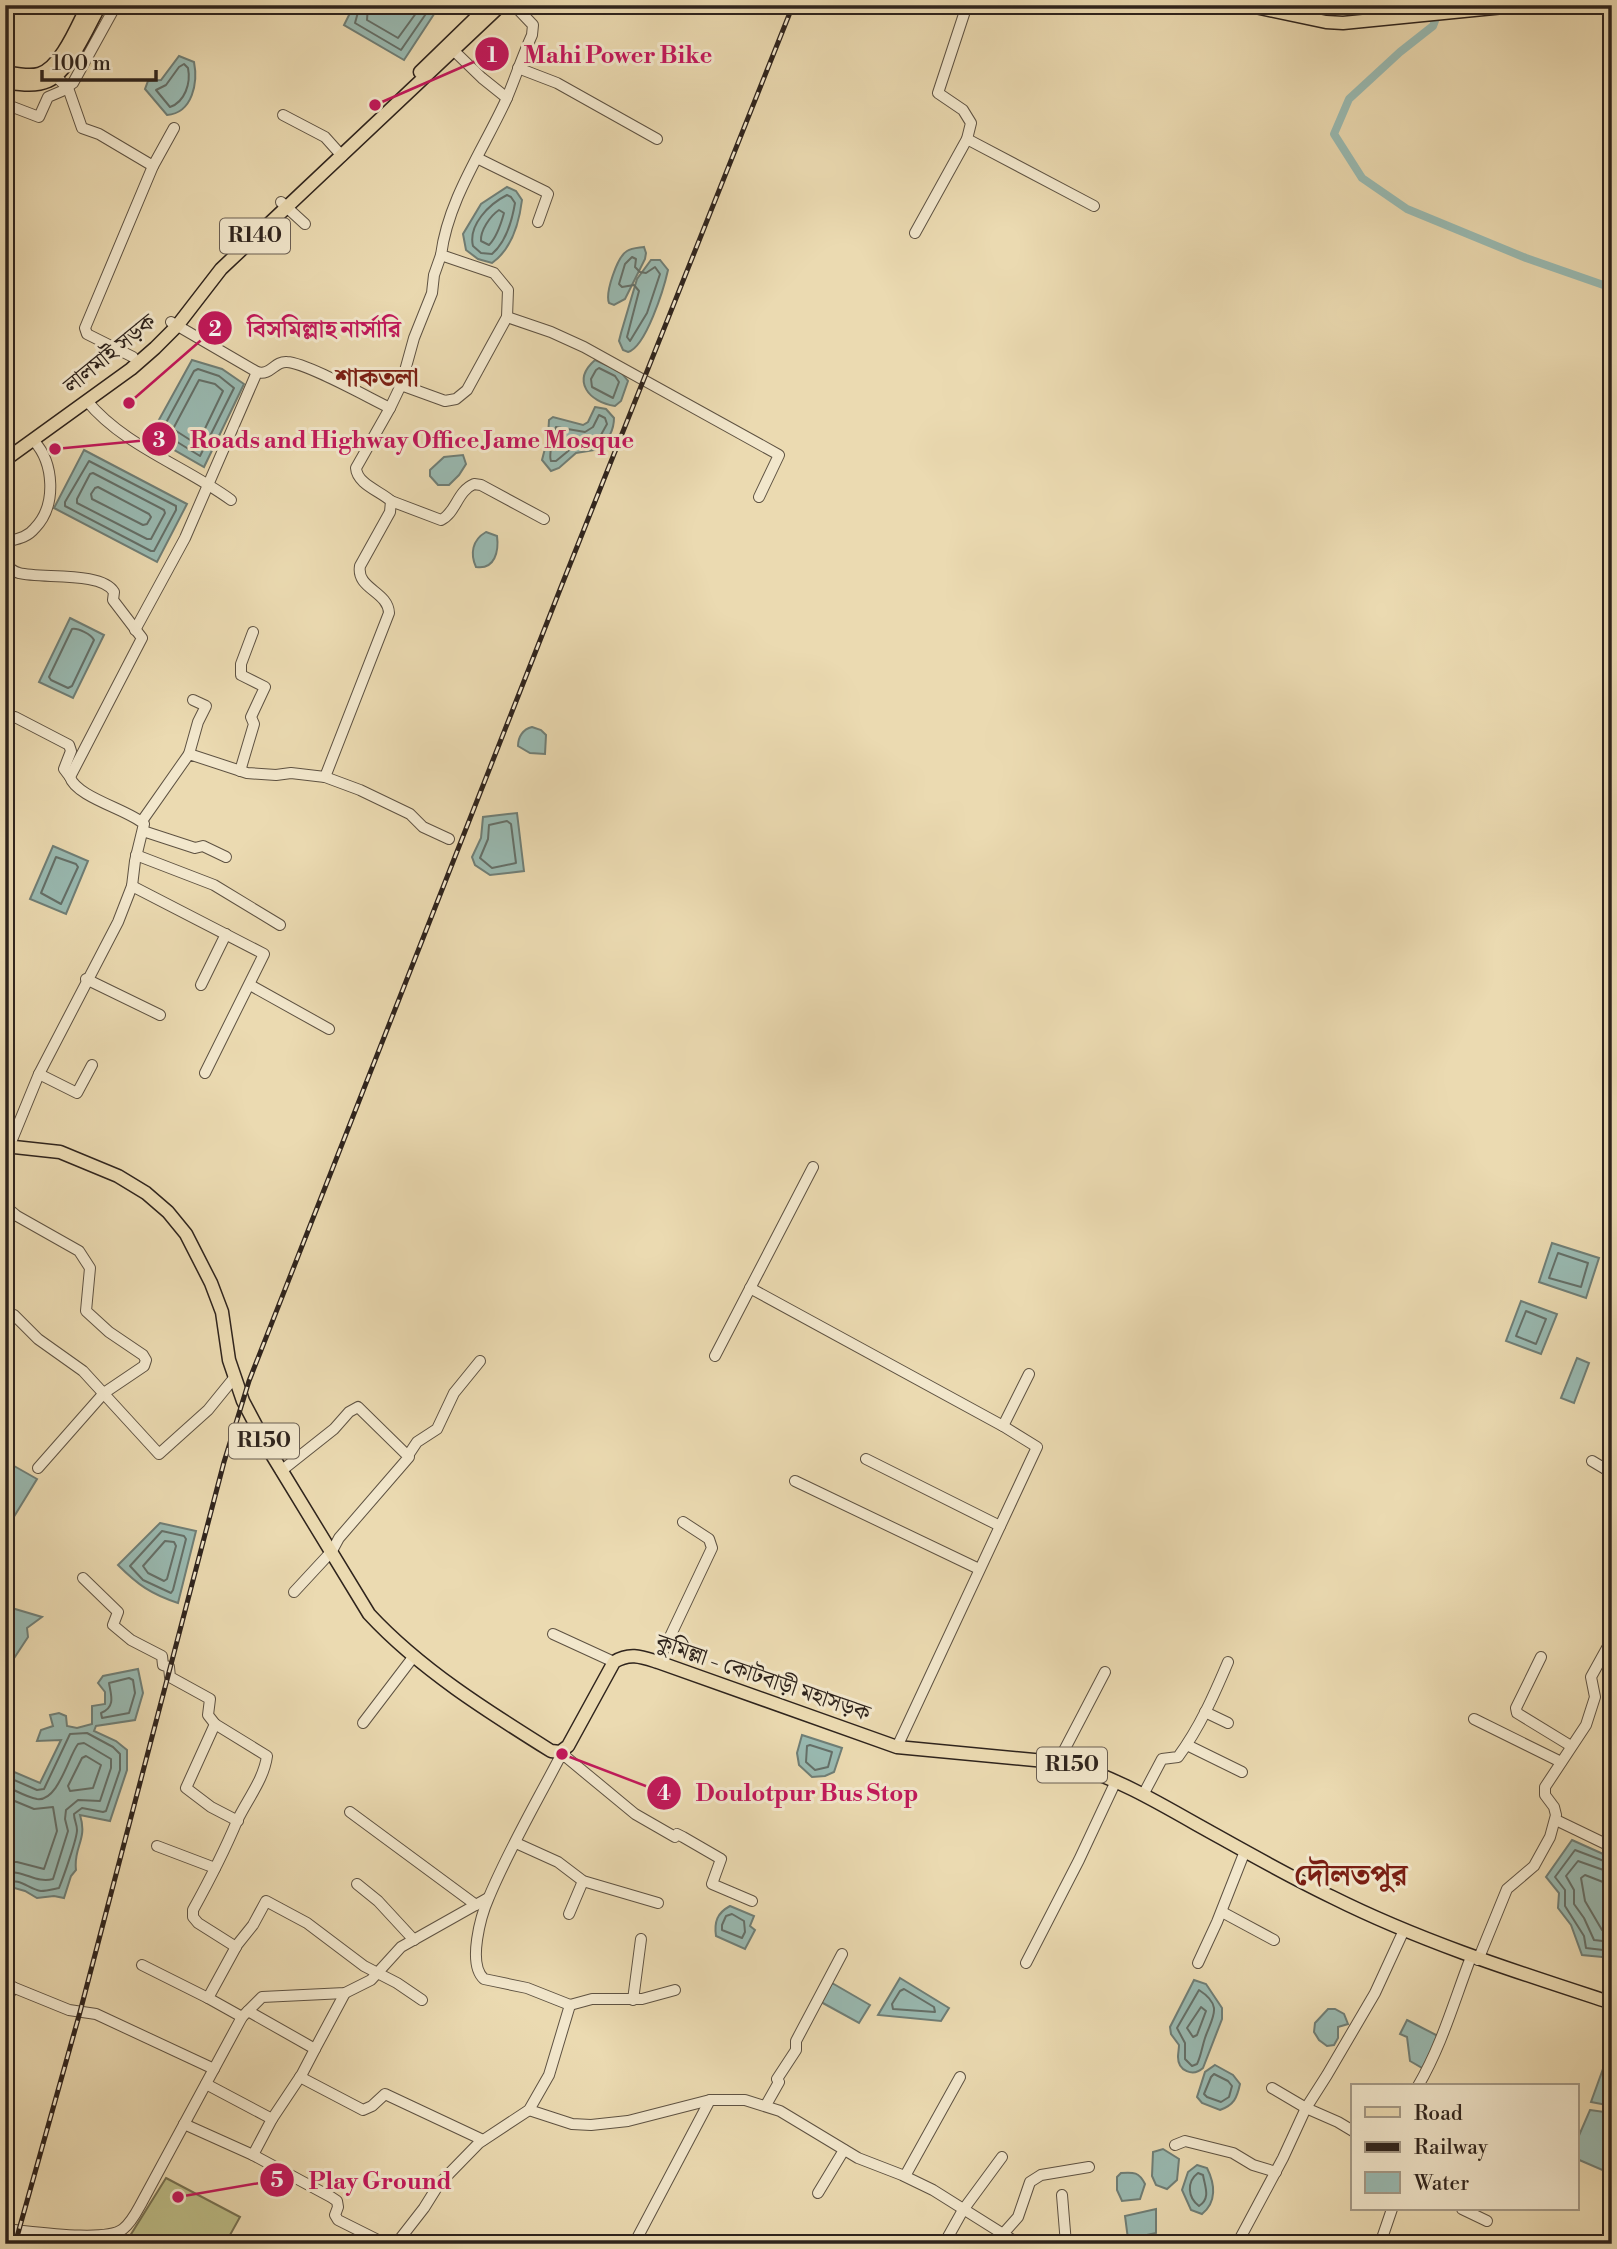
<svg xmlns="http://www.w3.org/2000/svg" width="1617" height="2249" viewBox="0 0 1617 2249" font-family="'Libre Bodoni','Noto Serif Bengali',serif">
<rect width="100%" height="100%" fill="#ebdab1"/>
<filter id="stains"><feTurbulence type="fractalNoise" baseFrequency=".00286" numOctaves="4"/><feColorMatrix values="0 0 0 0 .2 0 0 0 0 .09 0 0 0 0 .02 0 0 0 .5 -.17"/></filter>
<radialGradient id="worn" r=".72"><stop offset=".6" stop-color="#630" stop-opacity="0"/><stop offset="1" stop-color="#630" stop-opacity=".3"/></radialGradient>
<!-- green -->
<polygon fill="#bdbe88" stroke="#767152" stroke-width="2" points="166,2178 240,2217 225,2244 122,2244 128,2239"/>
<!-- water -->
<g fill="#99bab2" stroke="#6f7e76" stroke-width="2">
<polygon points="354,5 440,5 404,60 344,25"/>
<path d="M179,56L194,62C198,82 193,113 167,115L145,89L148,81L161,80Z"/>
<path d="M507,187L516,191L522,200C519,224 512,249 492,263L478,259L466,250L463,234L481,204Z"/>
<path d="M644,247L646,253L645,259L625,299L614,305L609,303C605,293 617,257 627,251C632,248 638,248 644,247Z"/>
<path d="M651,260H660L668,270C664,288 646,347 628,352L623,350L619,341L621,333L637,279Z"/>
<polygon points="192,360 222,369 244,384 204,467 150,436"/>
<path d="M595,360L620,371L628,381L621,401L615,406C589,402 571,381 595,360Z"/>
<path d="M595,407L606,409L614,418C614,431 608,439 600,449L576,453L559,468L551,471L542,460L548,437L549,420L553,417L583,425L588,422Z"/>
<polygon points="84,450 187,504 157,562 54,508"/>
<polygon points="463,455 466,464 459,475 449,485 438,485 430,476 430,470 444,457"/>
<path d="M486,532L497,536C499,551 495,570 476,567C470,554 472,540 486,532Z"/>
<polygon points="70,618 104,635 73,698 39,682"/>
<path d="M532,727L541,730L546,735L545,754L530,753L518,746C518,737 523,729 532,727Z"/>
<polygon points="517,813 524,871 490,875 475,865 472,857 481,838 483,817"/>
<polygon points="53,846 88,861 66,914 30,899"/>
<polygon points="1552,1243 1599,1258 1586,1298 1539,1282"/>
<polygon points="1521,1301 1557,1314 1541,1354 1506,1341"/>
<polygon points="1577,1358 1589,1363 1574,1403 1561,1398"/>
<polygon points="7,1462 37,1479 12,1520 5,1516 5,1465"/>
<path d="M160,1523L196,1531L178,1603C151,1594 138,1585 118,1565Z"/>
<polygon points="5,1606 42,1617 27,1628 28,1637 5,1672"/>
<path d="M138,1669L143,1693L135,1720L96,1726L94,1731L116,1741L127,1750V1770L110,1821L80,1815C88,1840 73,1847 76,1870L71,1876L64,1898L54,1896L37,1898L25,1891L11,1887L5,1891V1768L40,1783L61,1740L37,1741L41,1730L53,1726L50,1715L59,1713L66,1716L67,1726L77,1728L92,1724V1706L105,1704V1692L98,1683L103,1676Z"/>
<polygon points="802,1735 842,1748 834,1772 825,1776 812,1777 799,1765 797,1753"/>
<polygon points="1572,1840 1612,1858 1612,1958 1582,1955 1571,1925 1558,1908 1559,1893 1546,1877"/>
<path d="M730,1906L754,1916L750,1926L755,1930L745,1949L716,1936C714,1922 717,1913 730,1906Z"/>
<polygon points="900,1978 949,2008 941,2021 878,2015"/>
<path d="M1194,1980L1206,1984L1222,2008V2019L1203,2068C1193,2077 1178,2071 1178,2057C1178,2053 1179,2049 1179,2045L1171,2034L1170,2027Z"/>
<polygon points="832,1983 870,2005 859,2023 821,2002"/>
<polygon points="1328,2009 1335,2009 1344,2014 1348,2024 1338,2027 1338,2038 1334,2045 1327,2046 1319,2040 1314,2032 1315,2023"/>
<polygon points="1407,2020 1440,2037 1424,2069 1410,2061 1407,2037 1400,2034"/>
<polygon points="1612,2044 1612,2106 1591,2102"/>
<path d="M1215,2065L1233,2075L1240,2084C1237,2098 1234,2105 1220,2110L1202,2103L1197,2097L1205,2072Z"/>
<polygon points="1590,2110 1612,2113 1612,2162 1607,2172 1577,2159 1577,2140"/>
<polygon points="1163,2149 1179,2159 1177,2180 1167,2189 1156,2185 1152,2176 1153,2152"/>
<path d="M1197,2165L1207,2168C1215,2184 1217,2202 1202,2214L1191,2210L1182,2190L1188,2172Z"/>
<path d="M1121,2173C1134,2172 1139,2172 1145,2184L1140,2199L1122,2201L1117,2190V2177Z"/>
<polygon points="1156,2209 1156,2233 1128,2239 1125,2216"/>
</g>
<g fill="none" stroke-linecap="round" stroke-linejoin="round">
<!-- shore -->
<g stroke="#646f68" stroke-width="2">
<polyline points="360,5 355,23 401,50 432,5"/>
<polyline points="368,5 367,20 398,38 422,5"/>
<path d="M184,64L188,68C191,83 185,102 170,107L156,90L166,85L179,67Z"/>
<path d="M507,195L511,197L515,203C512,221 506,242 492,254L481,253L473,246C468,225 489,204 507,195Z"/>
<path d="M499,210L504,213C501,224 497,237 489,245L481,241C480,231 490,216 499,210Z"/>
<polygon points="632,257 636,259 635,267 640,272 646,273 655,267 660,274 647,313 630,341 627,337 639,291 634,285 622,287 619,284 625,264"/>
<polygon points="599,368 615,376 619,382 613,398 592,387 591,379 596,370"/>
<polygon points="198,369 219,376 234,388 200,456 161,432 194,371"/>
<polygon points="199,380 215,384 223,391 199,441 195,443 173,429"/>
<path d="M599,415L605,418L607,424L597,442L573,447L556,461H551C548,454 554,435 556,427L585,432L593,427Z"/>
<polygon points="89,461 176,506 176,510 154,551 151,551 65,506 65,502"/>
<polygon points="93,473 164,510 165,513 151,539 147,539 77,503 77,499 90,474"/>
<polygon points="98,487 149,514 151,517 147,524 143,525 92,499 91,494 95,488"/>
<path d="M72,629C78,628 91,634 94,640L72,686L68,688L51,680L49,677Z"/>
<polygon points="507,821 511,824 516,863 492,868 480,858 488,839 489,825"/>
<polygon points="56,857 76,864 78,867 61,904 41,893"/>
<polygon points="1558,1253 1588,1263 1581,1287 1549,1278"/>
<polygon points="1526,1311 1546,1319 1536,1344 1516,1336"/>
<polygon points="162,1531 184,1536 186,1539 173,1590 171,1593 143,1580 130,1566"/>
<polygon points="165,1541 174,1542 176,1546 167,1579 164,1581 148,1573 143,1566"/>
<path d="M129,1678L133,1680L135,1693L129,1713L102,1718L101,1713C116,1707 111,1695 109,1683Z"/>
<polygon points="810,1745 832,1752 828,1767 815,1770 806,1762 807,1746"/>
<polygon points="86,1756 101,1765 93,1788 70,1791 68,1786 82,1758"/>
<path d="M5,1776L37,1790L44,1789L70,1734L87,1733L113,1747L120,1754V1770L106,1811L103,1812L82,1808L74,1814C74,1820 77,1824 77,1830C77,1839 63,1878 59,1888C54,1889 46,1891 41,1891C28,1889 20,1877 5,1883"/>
<path d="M5,1786C15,1790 26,1797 37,1799C58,1802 68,1757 78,1744L84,1743L111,1759V1768L100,1801L78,1800L66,1810L65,1819L68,1831L53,1879C35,1884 24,1869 5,1873"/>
<polyline points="5,1797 34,1809 53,1807 57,1831 44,1869 17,1862 5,1862"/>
<polyline points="1612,1864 1575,1850 1555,1877 1565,1890 1565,1906 1584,1936 1586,1948 1612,1951"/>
<polyline points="1612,1873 1578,1861 1566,1876 1574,1890 1574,1904 1584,1918 1594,1940 1612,1942"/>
<polyline points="1612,1883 1603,1882 1585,1875 1581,1878 1585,1901 1602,1930 1612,1932"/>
<polygon points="732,1914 744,1921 745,1932 742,1938 722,1930 722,1925 726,1916"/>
<polygon points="904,1989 934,2007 935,2012 893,2009 892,2004 900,1991"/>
<path d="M1199,1990C1224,2006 1212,2017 1205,2038C1202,2047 1201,2056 1197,2064L1192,2066L1185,2059V2043L1177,2028Z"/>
<polygon points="1201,2007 1206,2011 1197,2035 1193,2037 1187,2028"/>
<polygon points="1214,2074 1228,2081 1232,2086 1229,2097 1221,2102 1207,2097 1204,2094 1211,2077"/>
<path d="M1198,2173L1203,2175C1205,2187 1211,2198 1199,2206C1188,2198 1186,2182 1198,2173Z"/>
</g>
<!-- canal -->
<polyline stroke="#99bab2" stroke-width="8" points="1441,5 1433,26 1400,52 1349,99 1334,134 1362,178 1407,209 1526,258 1612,288"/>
<!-- minor casing -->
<g stroke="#5e5242" stroke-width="12">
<g id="minor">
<polyline points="450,47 482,78 507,98"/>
<polyline points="518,68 557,83 657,139"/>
<polyline points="51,72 68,88 82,128 99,134 153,166"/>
<polyline points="5,104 39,117 48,97 62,91 73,83 116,5"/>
<polyline points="283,115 325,137 342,156"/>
<polyline points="967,139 1094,206"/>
<polyline points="477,158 546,192 548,194 538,222"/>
<polyline points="281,202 305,224"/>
<polyline points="915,233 967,139 971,123 963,110 938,93 967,5"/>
<path d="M507,317L508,290L494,273L441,255C448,200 483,150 506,100C515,79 522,57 532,35L533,25L514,5"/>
<path d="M171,322L257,372C271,376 274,361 287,362C307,363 369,398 390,408L401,385L445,401L456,399L467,390L507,317L551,332L584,347L779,455L759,497"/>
<polyline points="133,357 87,334 85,328 153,166 174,128"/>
<polyline points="401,385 414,338 432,293 434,275 441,255"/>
<path d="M87,401C124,446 185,466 231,500"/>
<path d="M391,501L441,520C456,513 457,491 474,484L481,485L544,519"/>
<path d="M5,542C17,539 27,538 35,528C57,505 54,463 34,441"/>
<path d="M5,565C10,568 14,572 19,573C41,579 102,571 114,592L113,600L142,638L70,777C76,797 129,810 144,824L135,861L132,886L118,922L39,1074L9,1147L5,1176"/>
<polyline points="135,630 185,538 257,372"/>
<polyline points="5,720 15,717 69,745 71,751 64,769 70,777"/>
<polyline points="189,754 198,722 206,706 193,700"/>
<polyline points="240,771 254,724 251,717 265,687 241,675 241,664 253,632"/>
<path d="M325,777L389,613C388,591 356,589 360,566L390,512L391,501C380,491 357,484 356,468L390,408"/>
<polyline points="142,821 189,754 247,773 276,775 291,773 325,777 360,790 410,814 423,827 449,839"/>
<polyline points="143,831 195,848 203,846 226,857"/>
<polyline points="136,855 214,885 280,925"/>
<polyline points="132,886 264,954 205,1073"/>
<polyline points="86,979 160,1015"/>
<polyline points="201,985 226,934"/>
<polyline points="250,985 329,1029"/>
<polyline points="39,1074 77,1093 92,1065"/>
<polyline points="5,1206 17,1216 79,1251 90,1268 86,1311 109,1332 143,1355 146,1360 144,1366 104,1393 38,1468"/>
<polyline points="750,1288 1003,1426 1037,1447 897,1747"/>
<polyline points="5,1327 14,1315 38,1339 83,1371 159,1454 208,1410 234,1378"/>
<polyline points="715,1356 813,1167"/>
<polyline points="1003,1426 1029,1374"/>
<polyline points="409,1454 417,1442 437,1429 454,1393 480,1361"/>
<polyline points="866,1459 1000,1526"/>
<polyline points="1592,1461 1612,1473"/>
<polyline points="281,1471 334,1429 349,1412 358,1407 409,1457 339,1538 332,1551 294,1592"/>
<polyline points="795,1481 979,1569"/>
<path d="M83,1578L118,1612L113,1625L131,1640L162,1656L163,1665L169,1667L170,1677L210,1699L208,1715L215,1724L267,1756C264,1779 247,1800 237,1821C224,1852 209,1881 193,1910V1917L198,1923L236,1947"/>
<polyline points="553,1634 614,1662"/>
<polyline points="1541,1657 1516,1708 1517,1713 1571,1746"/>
<polyline points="658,1662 712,1548 709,1539 683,1522"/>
<polyline points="1205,1712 1228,1723"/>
<polyline points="1474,1719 1561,1762"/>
<polyline points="363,1723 414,1656"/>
<polyline points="215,1724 186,1788 211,1807 238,1821"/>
<polyline points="1187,1745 1242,1772"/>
<polyline points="1058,1762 1105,1672"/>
<path d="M1143,1795L1162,1759L1178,1757C1200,1727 1214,1695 1228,1662"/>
<polyline points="350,1812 476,1905"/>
<polyline points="1556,1820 1612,1847"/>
<polyline points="516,1843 558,1862 583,1881 658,1903"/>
<polyline points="157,1846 215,1868"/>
<polyline points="357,1884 378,1901 414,1940"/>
<polyline points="1222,1912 1274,1940"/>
<polyline points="569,1914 583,1881"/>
<polyline points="1478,1960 1507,1889 1534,1866 1550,1837 1556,1815 1554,1807 1545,1795 1545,1787 1586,1725 1595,1697 1591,1677 1612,1639"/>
<polyline points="1026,1963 1079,1860 1116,1781"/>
<polyline points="1198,1963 1217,1922 1245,1851"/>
<polyline points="142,1965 208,1998"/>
<polyline points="5,1984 69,2010 96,2014 214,2069"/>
<polyline points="633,2000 641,1939"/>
<polyline points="5,2003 13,1987"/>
<polyline points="570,2005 592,1999 642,1999 675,1990"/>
<polyline points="248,2011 315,2049 302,2074 272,2119"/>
<polyline points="242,2017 208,1998 237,1945 253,1925 266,1901 307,1923 364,1966 397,1983 422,2000"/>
<polyline points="315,2049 345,1993"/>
<polyline points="300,2077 363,2110 372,2106 385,2094 483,2140"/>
<polyline points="206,2084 272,2119 253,2155"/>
<path d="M1418,2086C1442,2045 1454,2001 1471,1957"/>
<polyline points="1272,2088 1306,2108 1338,2122 1353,2131"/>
<polyline points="766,2105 779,2082 777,2079 796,2050 796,2041 842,1954"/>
<polyline points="529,2110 572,2124 591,2125 628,2121 710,2100 745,2100 780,2111 858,2158 902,2175 933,2190 1019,2244"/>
<polyline points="184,2124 253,2155 331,2197 337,2201 338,2207 335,2215 338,2220 386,2244"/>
<polyline points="1175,2145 1185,2141 1233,2153 1253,2165 1276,2172"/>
<polyline points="905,2176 960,2077"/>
<polyline points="818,2193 844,2150"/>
<polyline points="1062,2195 1066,2244"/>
<polyline points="1462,2209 1487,2221"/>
<path d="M5,2229C30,2231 105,2243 123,2229C132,2222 137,2211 142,2202L242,2017L262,1997L345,1993L371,1980L401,1947L488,1898"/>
<polyline points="1002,2235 1018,2217 1030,2182 1041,2175 1089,2167"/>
<path d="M396,2244L424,2208L439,2184L479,2143L529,2110L549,2075L570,2005L527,1988L484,1979C467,1964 481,1915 489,1897C509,1849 536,1803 560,1757V1752L635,1814L675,1837L677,1834L683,1837L721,1859L712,1884L752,1901"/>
<polyline points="634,2244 710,2100"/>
<polyline points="944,2244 963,2210 1002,2157"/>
<polyline points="1237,2244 1283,2158 1306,2108 1327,2075 1375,1993 1404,1930"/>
<polyline points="1380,2244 1392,2209"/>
</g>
</g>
<!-- major casing -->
<g stroke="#2f241d" stroke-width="15">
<g id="major">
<polyline points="1246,5 1326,22 1343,23 1524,5"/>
<path d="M5,72C16,74 29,77 39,74C61,68 78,24 88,5"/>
<polyline points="420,72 489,5"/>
<path d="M5,82C19,84 35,87 48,81C69,72 89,25 100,5"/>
<polyline points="5,460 131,369 155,348 177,326 221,269 501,5"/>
<path d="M5,1146L60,1152L118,1176L146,1193L168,1212L186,1234L211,1283L222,1312L229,1360L243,1401L269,1450L369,1614C420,1669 487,1711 551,1751L560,1752L568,1746L614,1662C630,1652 642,1657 658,1662L897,1747L1066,1763C1112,1776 1154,1800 1196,1824C1241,1849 1286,1875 1332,1897C1422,1942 1517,1972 1612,2003"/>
</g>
</g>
<!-- minor -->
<use href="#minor" stroke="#f2e7cc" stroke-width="10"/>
<!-- major -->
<use href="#major" stroke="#ebdab1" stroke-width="12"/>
<!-- rail casing -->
<g stroke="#2f241d" stroke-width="5">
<polyline id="rail" points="15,2244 80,2012 224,1462 249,1381 561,587 793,5"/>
</g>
<!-- rail -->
<use href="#rail" stroke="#f2e7cc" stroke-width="2.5" stroke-dasharray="8" stroke-linecap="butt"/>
</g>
<g text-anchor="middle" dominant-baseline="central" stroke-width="6" stroke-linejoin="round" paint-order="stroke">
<!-- shield labels -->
<g fill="#f2e7cc" stroke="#6a5e52" stroke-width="2">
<rect x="220" y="218.5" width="70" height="35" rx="5"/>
<rect x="229" y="1423.5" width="70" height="35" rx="5"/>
<rect x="1037" y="1747.5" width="70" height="35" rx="5"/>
</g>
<g font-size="21" font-weight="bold" fill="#2f241d">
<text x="255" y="236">R140</text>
<text x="264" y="1441">R150</text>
<text x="1072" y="1765">R150</text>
</g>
<!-- street labels -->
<g font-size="23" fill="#2f241d" stroke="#f2e7cc">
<text transform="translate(110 354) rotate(-39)">লালমাই সড়ক</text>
<text transform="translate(763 1678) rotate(19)">কুমিল্লা - কোটবাড়ী মহাসড়ক</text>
</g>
<!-- quarter labels -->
<g font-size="26" font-weight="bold" fill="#7a1f14" stroke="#f2e7cc">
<text x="377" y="378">শাকতলা</text>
</g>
<!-- district labels -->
<g font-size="30" font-weight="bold" fill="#7a1f14" stroke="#f2e7cc">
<text x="1351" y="1876">দৌলতপুর</text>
</g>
</g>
<!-- callouts -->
<path fill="none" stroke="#c2185b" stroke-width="2.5" d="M375 105L492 54M129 403L215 328M55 449L159 439M562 1754L664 1793M178 2197L277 2180"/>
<g fill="#c2185b" stroke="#f2e7cc" stroke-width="2.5">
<circle cx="375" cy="105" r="7"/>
<circle cx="129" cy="403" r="7"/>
<circle cx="55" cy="449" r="7"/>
<circle cx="562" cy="1754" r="7"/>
<circle cx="178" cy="2197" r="7"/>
<circle cx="492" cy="54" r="18"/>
<circle cx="215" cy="328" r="18"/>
<circle cx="159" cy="439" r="18"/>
<circle cx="664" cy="1793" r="18"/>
<circle cx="277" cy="2180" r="18"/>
</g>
<g font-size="21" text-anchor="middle" font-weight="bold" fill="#fff">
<text x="492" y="62">1</text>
<text x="215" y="336">2</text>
<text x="159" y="447">3</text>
<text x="664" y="1800">4</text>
<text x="277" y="2187">5</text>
</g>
<g font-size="24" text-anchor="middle" font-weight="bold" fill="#c2185b" stroke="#f2e7cc" stroke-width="6" stroke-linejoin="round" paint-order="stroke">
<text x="618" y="63">Mahi Power Bike</text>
<text x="324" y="337">বিসমিল্লাহ নার্সারি</text>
<text x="412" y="448">Roads and Highway Office Jame Mosque</text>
<text x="807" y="1801">Doulotpur Bus Stop</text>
<text x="380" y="2189">Play Ground</text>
</g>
<!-- margin -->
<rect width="1617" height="2249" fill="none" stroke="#ebdab1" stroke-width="28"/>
<rect x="7" y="7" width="1603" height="2235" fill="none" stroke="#2f241d" stroke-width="3.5"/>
<rect x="14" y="14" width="1589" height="2221" fill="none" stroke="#2f241d" stroke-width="2"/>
<!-- legend -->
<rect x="1351" y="2084" width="228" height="126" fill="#f2e7cc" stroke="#a49986" stroke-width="2"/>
<rect x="1365" y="2107" width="35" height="10" fill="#ebdab1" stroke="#a49986" stroke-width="2"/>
<text x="1414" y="2120" font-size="21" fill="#2f241d">Road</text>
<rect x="1365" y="2142" width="35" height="10" fill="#2f241d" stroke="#a49986" stroke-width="2"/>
<text x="1414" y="2154" font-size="21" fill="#2f241d">Railway</text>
<rect x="1365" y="2172" width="35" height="21" fill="#99bab2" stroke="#a49986" stroke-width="2"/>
<text x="1414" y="2190" font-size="21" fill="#2f241d">Water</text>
<!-- scale -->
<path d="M42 70v10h114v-10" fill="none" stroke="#2f241d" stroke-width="3.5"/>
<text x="52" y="70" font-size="21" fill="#2f241d" stroke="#f2e7cc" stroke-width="5" paint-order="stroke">100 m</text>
<rect width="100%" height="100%" filter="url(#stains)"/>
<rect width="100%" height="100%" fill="url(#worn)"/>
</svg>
